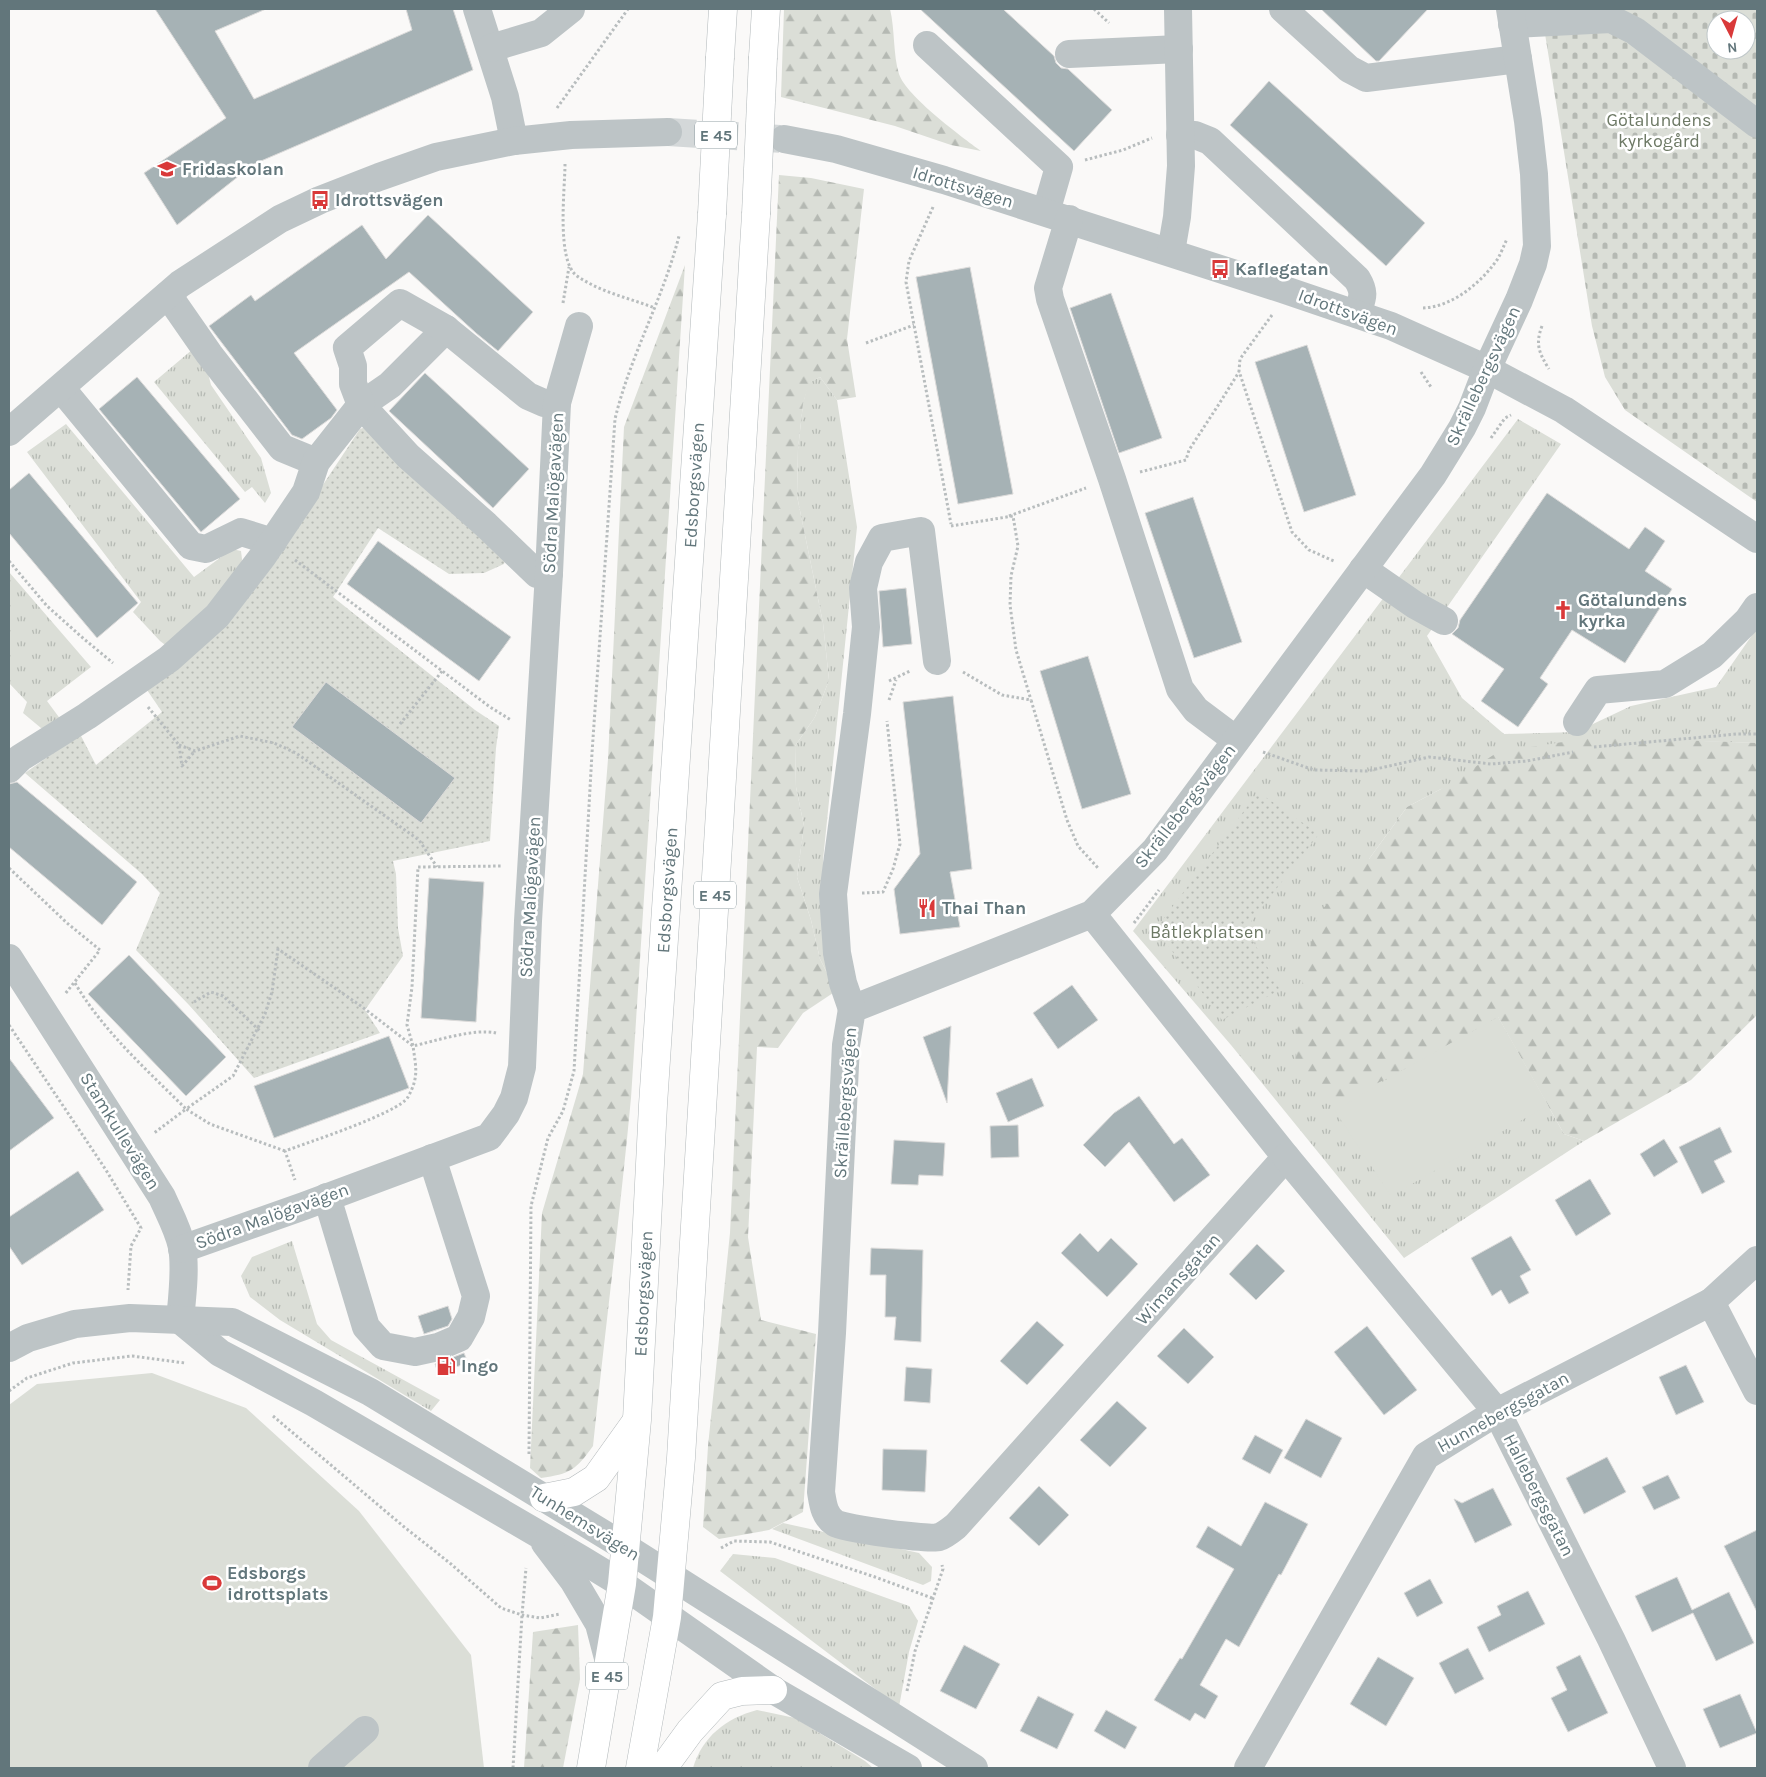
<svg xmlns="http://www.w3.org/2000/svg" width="1766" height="1777" viewBox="0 0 1766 1777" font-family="Karla,sans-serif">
<defs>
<pattern id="grass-tufts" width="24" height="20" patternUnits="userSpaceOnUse" patternTransform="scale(1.25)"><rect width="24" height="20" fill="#dbded7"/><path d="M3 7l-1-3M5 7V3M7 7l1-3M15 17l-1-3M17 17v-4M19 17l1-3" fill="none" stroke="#b5b9b3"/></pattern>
<pattern id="forest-firs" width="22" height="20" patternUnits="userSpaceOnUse" patternTransform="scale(1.25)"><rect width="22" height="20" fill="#dbded7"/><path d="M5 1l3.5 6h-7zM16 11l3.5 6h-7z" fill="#b5b9b3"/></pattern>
<pattern id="cemetery-stones" width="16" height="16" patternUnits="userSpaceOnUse" patternTransform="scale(1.25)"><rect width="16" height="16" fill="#dbded7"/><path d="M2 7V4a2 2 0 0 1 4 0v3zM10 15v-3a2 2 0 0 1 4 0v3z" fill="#b5b9b3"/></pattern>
<pattern id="park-dots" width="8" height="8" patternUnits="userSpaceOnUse" patternTransform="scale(1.25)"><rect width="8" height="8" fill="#dbded7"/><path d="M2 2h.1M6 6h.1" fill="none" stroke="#b5b9b3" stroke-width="1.8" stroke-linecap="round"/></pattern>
</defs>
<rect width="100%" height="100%" fill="#faf9f8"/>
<!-- grass -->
<g fill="url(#grass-tufts)">
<polygon points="193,349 208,373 211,385 261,458 271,493 265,503 252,487 245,492 154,382"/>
<polygon points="820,377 837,400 857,527 823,860 836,991 820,959 811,920 797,877 804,826 796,787 795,746 815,717 829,680 823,623 797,496 798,449 803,404 808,383"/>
<polygon points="1518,419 1561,444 1427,636 1462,698 1504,734 1576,732 1631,706 1716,687 1757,628 1757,743 1690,741 1441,789 1407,807 1369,859 1498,1017 1564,1134 1584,1141 1404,1258 1231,1045 1133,931"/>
<polygon points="66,424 194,577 232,549 241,551 242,559 241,571 216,604 168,647 160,641 133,612 141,602 27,452"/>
<polygon points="9,572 91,667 47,701 61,720 55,728 41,728 23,713 27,702 9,683"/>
<polygon points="292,1241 317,1324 331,1340 440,1400 431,1411 280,1320 250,1297 241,1276 252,1257"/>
<polygon points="783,1523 919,1553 932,1567 931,1581 923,1585 772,1529"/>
<polygon points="733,1554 775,1558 909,1606 918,1621 909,1652 899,1707 720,1571"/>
<path d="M757,1710L795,1718L865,1761L873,1768H693C702,1737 726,1718 757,1710Z"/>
</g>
<!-- forest -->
<g fill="url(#forest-firs)">
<path d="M784,9H890C895,29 893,55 899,74C906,96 962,137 981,151L951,145L895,126L781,97Z"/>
<polygon points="779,175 811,178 864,189 847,339 856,397 837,400 820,377 809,383 803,404 798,449 797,496 823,623 829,680 815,717 795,746 796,787 804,826 797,877 811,920 820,959 836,991 803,1013 778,1048 757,1047 748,1237 761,1320 816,1334 803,1512 769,1530 719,1539 703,1527 708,1446 730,1233"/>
<path d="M685,265L631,1098C620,1215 605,1330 593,1446C576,1470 570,1474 541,1478L530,1468L542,1213L583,1074L608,759L624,427Z"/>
<polygon points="1595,737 1757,743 1757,1015 1691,1080 1584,1141 1564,1134 1498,1017 1392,1076 1339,1102 1295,1070 1299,997 1318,914 1369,859 1407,807 1441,789 1498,752"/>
<polygon points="578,1625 580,1679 563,1768 524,1768 533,1632"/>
</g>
<!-- cemetery -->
<path fill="url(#cemetery-stones)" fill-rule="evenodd" d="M1541,9H1757V502L1625,410L1605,377L1592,326ZM1716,20H1746V50H1716Z"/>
<!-- park -->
<g fill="url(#park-dots)">
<polygon points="369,426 508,551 504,564 484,573 449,574 378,528 333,597 475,710 499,726 496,748 490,841 393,861 396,874 398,928 403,956 365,1010 380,1033 254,1078 189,1005 136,950 160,893 142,874 25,773 80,734 96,765 162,712 145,687 287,539 360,429"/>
<polygon points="1258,792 1319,834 1246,928 1280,990 1222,1020 1156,929"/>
</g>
<!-- pitch -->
<g fill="#dbded7">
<polygon points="1498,1017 1548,1105 1391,1196 1335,1111 1392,1076"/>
<polygon points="152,1373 246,1408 359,1511 471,1655 484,1768 9,1768 9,1405 37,1384"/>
</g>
<!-- building -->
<g fill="#a6b2b5" stroke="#dcdbda">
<polygon points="155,9 266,9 215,31 254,99 412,30 406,9 453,9 473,70 254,164 177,225 144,173 226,118"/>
<polygon points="920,9 1003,9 1054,56 1056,63 1061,68 1068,69 1112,110 1074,151"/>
<polygon points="1321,9 1428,9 1379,61 1376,61"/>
<polygon points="1269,81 1425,223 1386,266 1230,125"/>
<polygon points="428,215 533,312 498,351 476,333 409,272 294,353 337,410 331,418 302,439 292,435 209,326 251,295 255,301 362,225 386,259"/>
<polygon points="970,267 1013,494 958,504 916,277"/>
<polygon points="1111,293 1162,438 1119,453 1070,308"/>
<polygon points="1307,345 1356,495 1304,512 1255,362"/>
<polygon points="425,373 529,469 493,508 389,411"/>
<polygon points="137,377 240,499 201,532 99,409"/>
<polygon points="29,473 138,603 97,638 9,533 9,490"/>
<polygon points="1547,493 1629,549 1645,527 1665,541 1645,571 1672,589 1625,663 1572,630 1540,678 1548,684 1518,727 1481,701 1504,669 1452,634 1458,628 1460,620"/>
<polygon points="1193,497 1242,642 1194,658 1145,513"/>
<polygon points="378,541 511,637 479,681 347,584"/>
<polygon points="906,588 912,644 883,647 879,591"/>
<polygon points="1088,656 1131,794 1082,809 1040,671"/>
<polygon points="326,682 455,778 421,823 292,727"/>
<polygon points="953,696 972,869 950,872 960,927 900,934 894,889 920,854 903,702"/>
<polygon points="17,782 137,882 102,925 9,847 9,784"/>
<polygon points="429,878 484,882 476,1022 421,1018"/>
<polygon points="129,955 226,1057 186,1096 88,994"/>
<polygon points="1072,985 1098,1020 1058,1049 1033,1013"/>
<polygon points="951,1026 947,1103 923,1037"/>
<polygon points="389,1036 409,1088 274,1138 254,1086"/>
<polygon points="9,1058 54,1118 9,1151"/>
<polygon points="1032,1078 1044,1106 1008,1122 996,1093"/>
<polygon points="1139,1096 1174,1144 1182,1138 1210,1175 1174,1202 1129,1142 1105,1167 1083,1145 1114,1113"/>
<polygon points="1018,1125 1019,1157 991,1158 990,1126"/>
<polygon points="1720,1127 1732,1152 1714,1161 1725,1182 1702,1194 1679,1147"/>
<polygon points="1664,1139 1678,1162 1654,1177 1640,1154"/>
<polygon points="894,1140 945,1143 943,1176 919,1175 918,1185 891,1184"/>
<polygon points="78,1171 104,1210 22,1265 9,1246 9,1217"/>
<polygon points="1590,1179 1611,1214 1576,1236 1555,1200"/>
<polygon points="1080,1233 1098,1252 1111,1238 1138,1264 1107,1297 1061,1253"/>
<polygon points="1511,1236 1531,1270 1520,1276 1529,1293 1509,1304 1501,1290 1492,1296 1471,1258"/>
<polygon points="1257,1244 1285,1271 1256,1300 1229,1274"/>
<polygon points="871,1248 923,1250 921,1342 894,1340 896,1317 885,1317 886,1275 870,1275"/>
<polygon points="448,1306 452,1319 448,1326 424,1334 418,1316"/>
<polygon points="1037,1321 1064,1345 1027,1385 1000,1361"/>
<polygon points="1367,1326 1417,1390 1384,1415 1334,1352"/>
<polygon points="1184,1328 1214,1357 1188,1384 1157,1356"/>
<polygon points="464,1353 468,1363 438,1373 435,1364"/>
<polygon points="1686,1365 1704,1402 1676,1415 1659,1377"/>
<polygon points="906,1367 932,1369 930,1403 904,1401"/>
<polygon points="1117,1401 1147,1428 1110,1467 1080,1440"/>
<polygon points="1306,1419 1342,1438 1321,1478 1284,1458"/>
<polygon points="1255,1435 1283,1450 1270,1474 1242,1459"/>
<polygon points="883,1449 927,1450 925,1492 882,1490"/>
<polygon points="1607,1457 1626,1492 1584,1514 1566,1478"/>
<polygon points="1668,1475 1680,1498 1654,1510 1642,1487"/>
<polygon points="1039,1486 1069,1515 1039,1546 1009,1518"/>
<polygon points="1493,1488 1512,1525 1475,1543 1454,1499 1462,1503"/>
<polygon points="1265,1502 1308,1524 1281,1575 1279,1574 1239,1647 1226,1639 1200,1685 1218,1696 1205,1719 1195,1713 1190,1721 1154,1700 1180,1658 1182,1659 1234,1569 1196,1547 1208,1526 1241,1546"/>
<polygon points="1757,1530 1757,1612 1724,1546"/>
<polygon points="1677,1577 1692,1610 1729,1592 1754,1643 1716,1661 1693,1613 1652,1632 1635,1596"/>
<polygon points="1430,1579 1443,1603 1417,1617 1404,1593"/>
<polygon points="1528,1591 1545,1624 1489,1652 1477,1627 1501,1615 1497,1606"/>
<polygon points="964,1645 1000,1664 976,1709 940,1691"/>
<polygon points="1468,1648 1484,1679 1455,1694 1439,1663"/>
<polygon points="1580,1655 1608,1713 1568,1732 1551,1698 1567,1690 1556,1667"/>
<polygon points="1378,1657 1414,1678 1386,1726 1350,1704"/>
<polygon points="1740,1694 1757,1733 1720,1748 1703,1709"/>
<polygon points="1038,1696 1074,1714 1057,1749 1020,1731"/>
<polygon points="1106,1710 1137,1727 1125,1749 1094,1731"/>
</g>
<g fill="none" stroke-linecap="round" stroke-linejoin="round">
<!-- minor-tunnel -->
<polyline stroke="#d4d8d9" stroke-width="28" stroke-dasharray="28 14" stroke-linecap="butt" points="668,132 782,139"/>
<!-- highway casing -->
<g stroke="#b3b9bb" stroke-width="29">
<g id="highway">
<polyline points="720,57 723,9"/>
<polyline points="763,57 766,9"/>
<polyline points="544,1498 574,1492 596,1478 636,1422"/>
<path id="s1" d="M591,1768L622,1584L637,1420L653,1105L712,214"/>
<polyline points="640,1768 667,1617 681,1458 756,214"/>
<polyline points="663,1768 690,1731 722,1696 742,1691 773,1690"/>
</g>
</g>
<!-- path -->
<g stroke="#b8bdbe" stroke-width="3" stroke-dasharray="2.5 2.5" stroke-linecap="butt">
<polyline points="1094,9 1109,23"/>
<polyline points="557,108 628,9"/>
<polyline points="1085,160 1123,150 1152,138"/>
<path d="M565,164C565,189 556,261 577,276C600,292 629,298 655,308"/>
<polyline points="933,207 909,261 906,282 951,524"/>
<polyline points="563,303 569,267"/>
<path d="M1423,308C1451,307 1478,285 1494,264C1500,257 1503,247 1507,239"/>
<polyline points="1272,315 1240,359 1239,371 1292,532 1309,550 1334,561"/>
<path d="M1542,326C1535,344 1539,353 1549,369"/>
<polyline points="866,343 914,325"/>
<polyline points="1421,372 1431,387"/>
<polyline points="1491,438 1505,418 1511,415"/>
<polyline points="1140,472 1186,460 1189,450 1219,404 1239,372"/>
<polyline points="1009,516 1086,488"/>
<polyline points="951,526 1013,516 1018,546 1011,576 1010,605 1016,650 1031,700"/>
<polyline points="295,560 490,707 511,720"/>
<polyline points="9,561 47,606 84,639 113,663"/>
<polyline points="963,672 1002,695 1031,700 1067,820 1078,846 1098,868"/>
<polyline points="889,681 910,671"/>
<polyline points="889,700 896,680"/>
<polyline points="148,707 179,745 182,766 195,751"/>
<polyline points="400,724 443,670"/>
<polyline points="179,745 195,751 240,736 274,743 296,753 419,840 437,867"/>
<polyline points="1594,747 1737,734 1757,734"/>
<polyline points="1263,752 1314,770 1367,771 1429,757 1491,764 1527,761 1573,752"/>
<polyline points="9,868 67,923 100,950 65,994"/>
<polyline points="862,893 883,892 893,869 900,844 887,721"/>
<polyline points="1134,923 1159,890"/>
<path d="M75,983C103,1031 147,1070 186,1109L154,1133"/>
<polyline points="194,1002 211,992 223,996 260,1031"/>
<polyline points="9,1025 106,1170 141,1228 131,1246 128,1290"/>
<path d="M496,1033C475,1028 435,1041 413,1046L407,1025L412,987L418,867L503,866"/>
<path d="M285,1151L210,1124L186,1109L233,1076L265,1014L272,992L278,949L361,1006L413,1046C416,1068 419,1077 408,1097C399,1113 306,1143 285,1151L295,1180"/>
<polyline points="9,1391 27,1378 73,1363 132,1356 185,1363"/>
<polyline points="273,1416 403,1526 451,1564 501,1608 522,1615 540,1618 560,1614"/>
<path d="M529,1454L531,1206L548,1138L563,1111L574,1071L592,753L615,419C630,356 663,299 679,236"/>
<polyline points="721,1548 734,1541 770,1542 875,1577 932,1598"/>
<polyline points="907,1691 915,1651 943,1569 942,1565"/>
<polyline points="513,1768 522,1615 526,1568"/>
</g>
<!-- minor -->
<g stroke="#bdc4c6" stroke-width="28">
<polyline points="477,9 505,97 514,141"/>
<polyline points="1283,9 1349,69 1366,78 1518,59"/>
<polyline points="1512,24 1611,19 1635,31 1757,124"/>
<polyline points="927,45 1059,167 1046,212"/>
<polyline points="491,48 541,33 571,9"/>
<polyline points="1069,54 1179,49"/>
<path d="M1180,135H1195L1210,141L1357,279C1366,294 1362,298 1357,314"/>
<polyline points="784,139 836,149 944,180 1282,289 1391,326 1487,369 1564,410 1757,539"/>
<polyline points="1069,219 1048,288 1050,299 1112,479 1180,689 1196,710 1236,740"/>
<polyline points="1171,252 1177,217 1181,166 1178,9"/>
<polyline points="168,295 209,354 282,448 316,462"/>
<polyline points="446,329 390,385 361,405 408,456 486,525 537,574 549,573"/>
<polyline points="61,388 191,546 206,549 241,532 273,542"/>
<polyline points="9,432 180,284 280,219 320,200 379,177 436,157 514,141 571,135 668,132"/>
<polyline points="1363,569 1415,605 1444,621"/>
<polyline points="1577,722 1598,690 1665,684 1712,655 1748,620 1757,607"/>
<polyline points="9,769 20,758 87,716 169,659 217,616 263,556 306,492 316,462 361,405 353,384 353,366 347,348 400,303 446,329 528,396 544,403 557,403"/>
<path d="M1092,914L1286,1157L956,1526C951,1530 945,1535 939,1537C929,1540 845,1529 835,1523C824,1516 823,1504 821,1492L832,1333L846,1045L852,1009L1092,914L1155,850L1433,475L1462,428L1472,408L1487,369L1519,300L1533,264L1537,246L1534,174L1528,121L1510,9"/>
<path d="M9,958L162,1197C169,1213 178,1229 182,1247C186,1268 182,1299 180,1320"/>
<polyline points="852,1009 843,983 837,953 833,894 857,714 866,627 863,588 869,562 882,538 921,531 937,661"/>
<polyline points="1286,1157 1497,1412 1611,1639 1672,1768"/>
<polyline points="327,1197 366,1327 383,1346 415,1352 438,1347 459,1338 471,1317 476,1296 432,1158"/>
<polyline points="182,1249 304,1206 489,1137 506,1114 514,1098 522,1067 528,921 549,573 557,403 579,326"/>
<polyline points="1711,1302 1757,1391"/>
<polyline points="180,1320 220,1353 314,1403 581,1559 622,1584 773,1690 908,1768"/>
<polyline points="9,1348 28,1338 75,1324 130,1318 232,1322 370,1392 625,1547 974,1768"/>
<polyline points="545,1543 573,1580 599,1624 609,1662"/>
<polyline points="322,1768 365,1730"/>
<polyline points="1248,1768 1426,1456 1497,1412 1711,1302 1757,1260"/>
</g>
<!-- highway -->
<use href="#highway" stroke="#fff" stroke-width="28"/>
<!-- highway-bridge casing -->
<g stroke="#b3b9bb" stroke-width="29" stroke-linecap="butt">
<g id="highway-bridge">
<polyline points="712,214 720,57"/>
<polyline points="756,214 763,57"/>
</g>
</g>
<!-- highway-bridge -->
<use href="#highway-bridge" stroke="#fff" stroke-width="28"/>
</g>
<!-- icons -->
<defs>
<g id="school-bare" transform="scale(1.5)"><path d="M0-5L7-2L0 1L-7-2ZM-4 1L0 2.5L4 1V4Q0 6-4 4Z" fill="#d93939" stroke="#fff" stroke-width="2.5" paint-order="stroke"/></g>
<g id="bus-bare" transform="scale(1.5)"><path d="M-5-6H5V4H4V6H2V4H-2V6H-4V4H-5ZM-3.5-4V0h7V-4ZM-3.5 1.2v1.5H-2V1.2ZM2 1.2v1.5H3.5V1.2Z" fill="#d93939" stroke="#fff" stroke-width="2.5" paint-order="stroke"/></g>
<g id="church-bare" transform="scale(1.5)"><path d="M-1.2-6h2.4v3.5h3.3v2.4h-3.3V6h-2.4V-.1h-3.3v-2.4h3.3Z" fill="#d93939" stroke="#fff" stroke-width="2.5" paint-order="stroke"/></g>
<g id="restaurant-bare" transform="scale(1.5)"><path d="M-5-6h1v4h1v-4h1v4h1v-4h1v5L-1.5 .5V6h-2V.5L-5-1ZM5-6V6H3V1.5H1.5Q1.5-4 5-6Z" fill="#d93939" stroke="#fff" stroke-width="2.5" paint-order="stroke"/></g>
<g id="fuel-bare" transform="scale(1.5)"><path d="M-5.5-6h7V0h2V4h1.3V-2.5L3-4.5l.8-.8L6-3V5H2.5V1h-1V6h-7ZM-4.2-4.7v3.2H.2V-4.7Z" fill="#d93939" stroke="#fff" stroke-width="2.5" paint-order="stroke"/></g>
<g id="stadium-bare" transform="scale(1.5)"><path d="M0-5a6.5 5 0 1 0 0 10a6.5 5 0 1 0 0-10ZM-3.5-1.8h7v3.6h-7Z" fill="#d93939" stroke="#fff" stroke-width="2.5" paint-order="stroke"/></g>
</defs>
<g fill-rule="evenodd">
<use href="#school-bare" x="167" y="169"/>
<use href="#bus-bare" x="320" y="200"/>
<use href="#bus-bare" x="1220" y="269"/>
<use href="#church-bare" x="1563" y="610"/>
<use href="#restaurant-bare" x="927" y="908"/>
<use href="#fuel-bare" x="446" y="1366"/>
<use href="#stadium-bare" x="212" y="1583"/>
</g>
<g text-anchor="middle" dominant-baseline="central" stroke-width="5" stroke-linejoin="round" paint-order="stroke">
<!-- shield labels -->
<g fill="#fff" stroke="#919fa3" stroke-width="1">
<rect x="695" y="121.5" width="42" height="27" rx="4"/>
<rect x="694" y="881.5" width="42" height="27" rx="4"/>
<rect x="586" y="1662.5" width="42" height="27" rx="4"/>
</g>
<g font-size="16" font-weight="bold" fill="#62767b">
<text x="716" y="135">E 45</text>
<text x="715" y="895">E 45</text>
<text x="607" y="1676">E 45</text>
</g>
<!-- park labels -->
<g font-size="18" fill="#6d7965" stroke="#fff">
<text x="1659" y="120">Götalundens<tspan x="1659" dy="21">kyrkogård</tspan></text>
<text x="1207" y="932">Båtlekplatsen</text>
</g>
<!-- poi labels -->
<g font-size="18" font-weight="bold" fill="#62767b" stroke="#fff" text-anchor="start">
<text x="182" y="169">Fridaskolan</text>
<text x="335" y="200">Idrottsvägen</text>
<text x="1235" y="269">Kaflegatan</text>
<text x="1578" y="600">Götalundens<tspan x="1578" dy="21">kyrka</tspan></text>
<text x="942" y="908">Thai Than</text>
<text x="461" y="1366">Ingo</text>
<text x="227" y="1573">Edsborgs<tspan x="227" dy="21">idrottsplats</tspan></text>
</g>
<!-- street labels -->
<g font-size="18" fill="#62767b" stroke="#fff">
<text transform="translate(963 187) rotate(17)">Idrottsvägen</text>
<text transform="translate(1348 312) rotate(20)">Idrottsvägen</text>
<text transform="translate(1483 376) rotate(-65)">Skrällebergsvägen</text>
<text stroke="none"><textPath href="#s1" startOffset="1288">Edsborgsvägen</textPath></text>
<text transform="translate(553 493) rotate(-87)">Södra Malögavägen</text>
<text transform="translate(1185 806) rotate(-52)">Skrällebergsvägen</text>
<text stroke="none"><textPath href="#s1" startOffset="882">Edsborgsvägen</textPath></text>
<text transform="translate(530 897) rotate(-87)">Södra Malögavägen</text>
<text transform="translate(845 1103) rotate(-86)">Skrällebergsvägen</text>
<text transform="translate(120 1131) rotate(58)">Stamkullevägen</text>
<text transform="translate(272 1216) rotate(-20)">Södra Malögavägen</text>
<text transform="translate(1178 1279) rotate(-48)">Wimansgatan</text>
<text stroke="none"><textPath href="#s1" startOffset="478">Edsborgsvägen</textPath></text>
<text transform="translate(1503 1412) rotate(-29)">Hunnebergsgatan</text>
<text transform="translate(1539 1495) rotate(63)">Hallebergsgatan</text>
<text transform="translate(585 1523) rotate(32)">Tunhemsvägen</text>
</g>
</g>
<!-- border -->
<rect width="1766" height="1777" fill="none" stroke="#62767b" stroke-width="20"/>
<!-- north arrow -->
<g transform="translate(1731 35) rotate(174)"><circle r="24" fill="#ffffff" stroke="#c0c8ca"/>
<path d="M0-4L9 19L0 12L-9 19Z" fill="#d93939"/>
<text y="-8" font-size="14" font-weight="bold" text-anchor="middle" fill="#62767b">N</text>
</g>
</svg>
